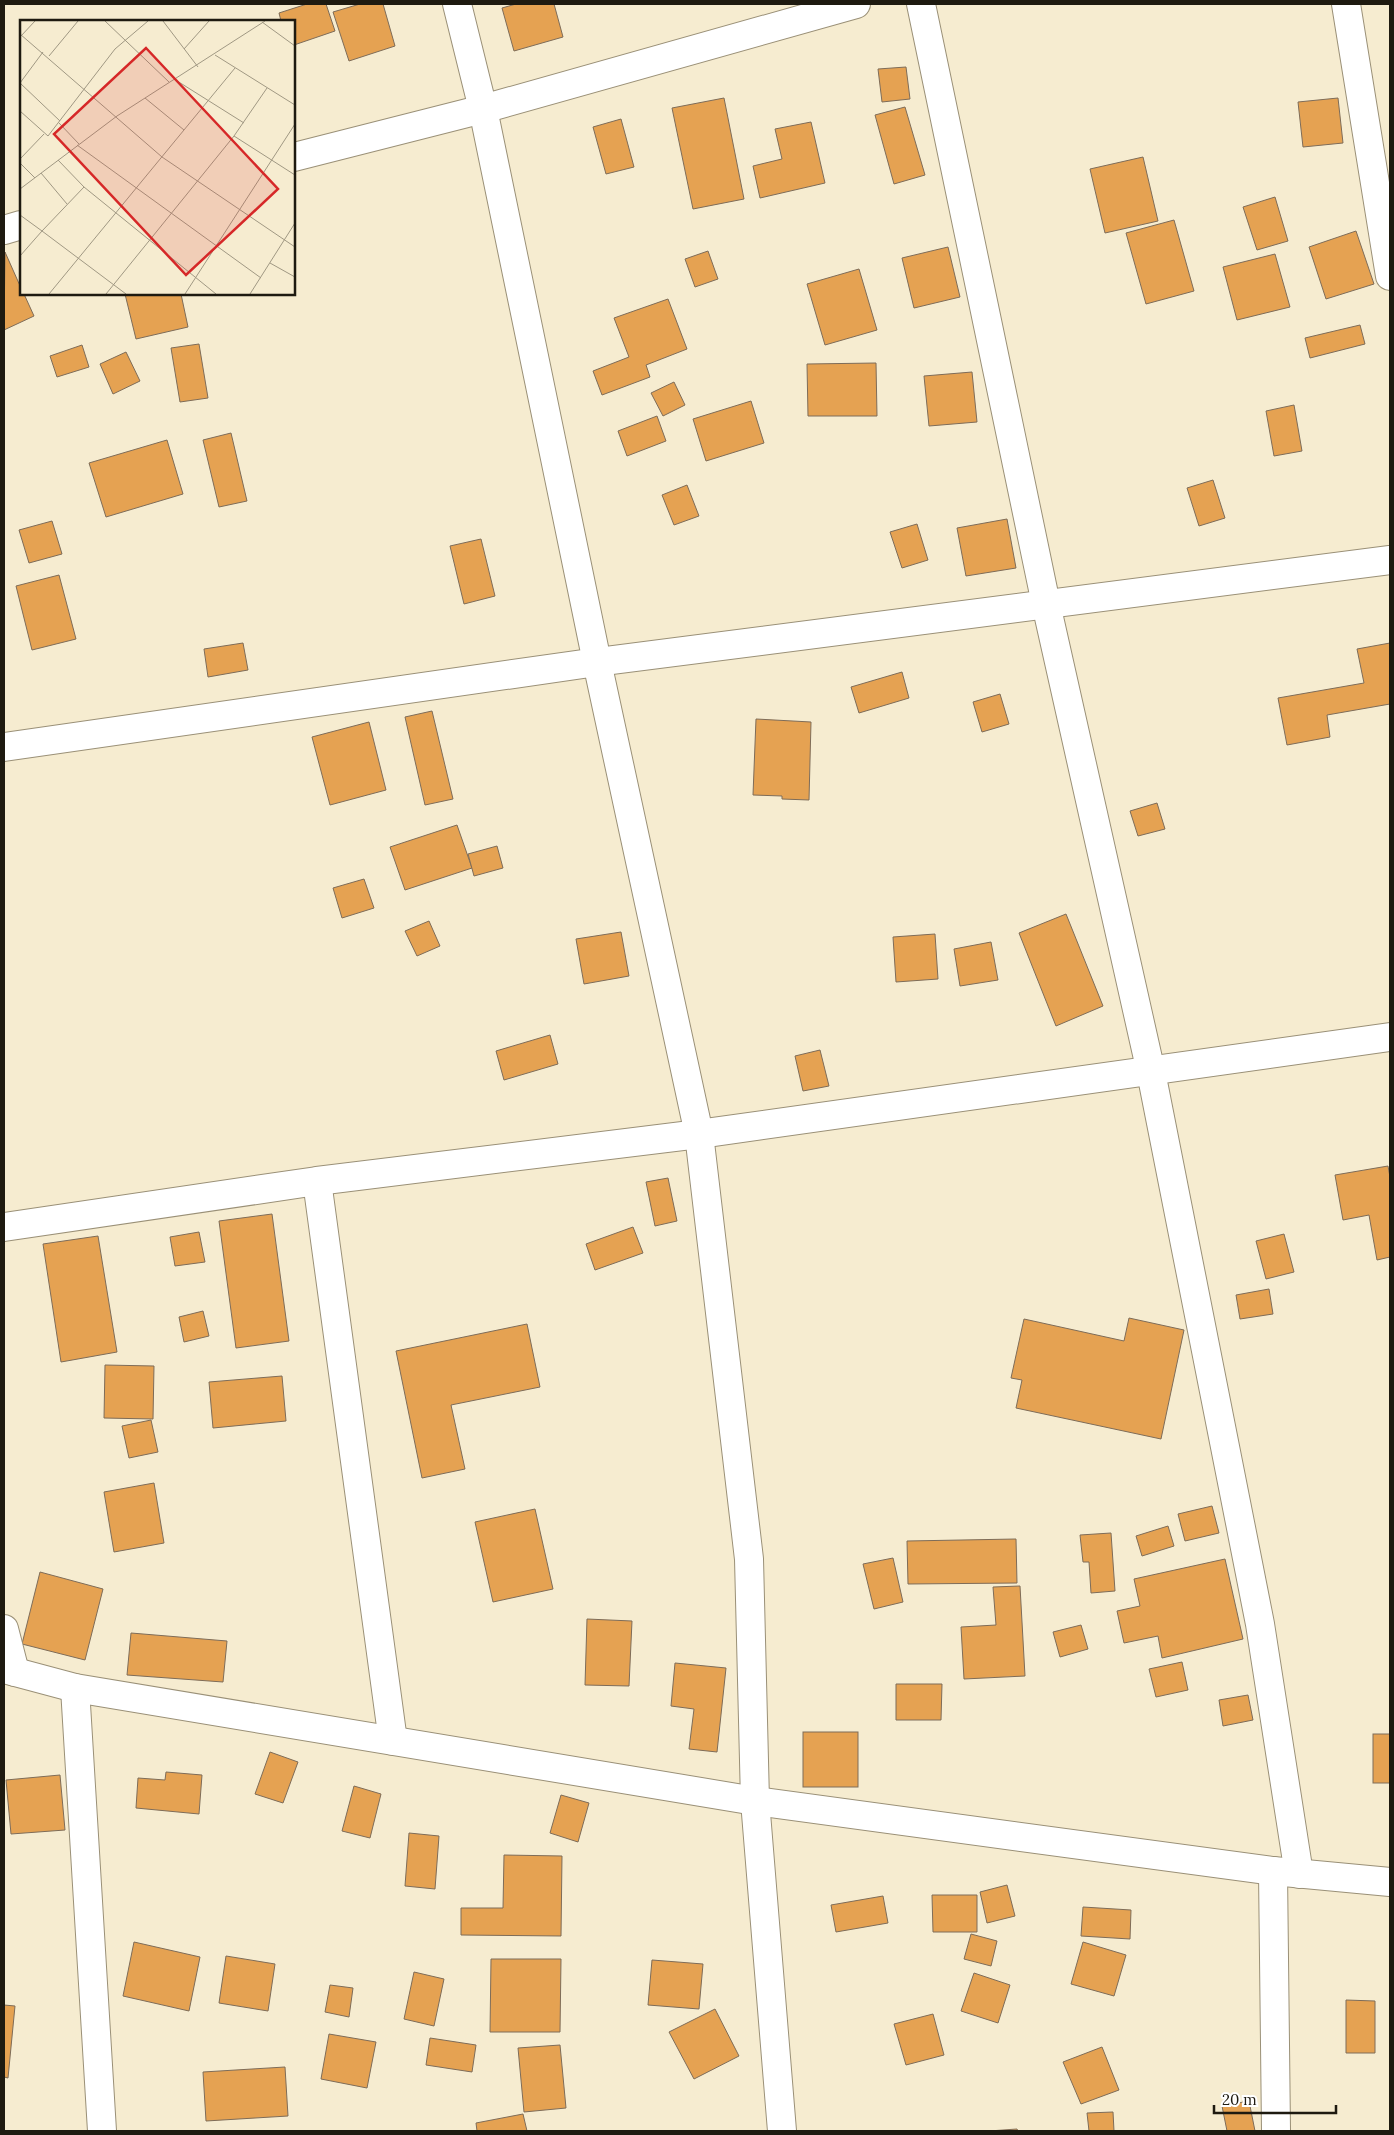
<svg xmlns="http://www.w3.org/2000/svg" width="1394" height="2135" viewBox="0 0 1394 2135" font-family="Lora,serif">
<rect width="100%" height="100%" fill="#f6ecd0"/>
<!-- building -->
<g fill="#e5a252" stroke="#7e6c58">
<polygon points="307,4 326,4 335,31 294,45 294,21 281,21 279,13"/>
<polygon points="360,4 383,4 395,46 349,61 333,12"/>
<polygon points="516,4 554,4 563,37 514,51 502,8"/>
<polygon points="906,67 910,99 882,102 878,69"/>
<polygon points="724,98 744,199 693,209 672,108"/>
<polygon points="1338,98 1343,143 1303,147 1298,102"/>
<polygon points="905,107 925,175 894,184 875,115"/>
<polygon points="621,119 634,167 606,174 593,127"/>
<polygon points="811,122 825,183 760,198 753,166 782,159 775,129"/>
<polygon points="1143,157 1158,221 1105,233 1090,169"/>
<polygon points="1275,197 1288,241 1257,250 1243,207"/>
<polygon points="1174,220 1194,291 1146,304 1126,233"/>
<polygon points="1356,231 1374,284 1326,299 1309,247"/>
<polygon points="948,247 960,297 914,308 902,258"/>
<polygon points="708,251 718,279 695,287 685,259"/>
<polygon points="5,252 21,288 21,294 24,294 34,316 4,330"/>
<polygon points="1275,254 1290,307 1237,320 1223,267"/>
<polygon points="859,269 877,330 825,345 807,284"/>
<polygon points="125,294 181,294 188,327 136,339"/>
<polygon points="668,299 687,349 646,365 650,377 602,395 593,371 629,357 614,318"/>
<polygon points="1360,325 1365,344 1310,358 1305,338"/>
<polygon points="199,344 208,398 180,402 171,348"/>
<polygon points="82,345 89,367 57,377 50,356"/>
<polygon points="126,352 140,381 113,394 100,364"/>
<polygon points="876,363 877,416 808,416 807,364"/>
<polygon points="972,372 977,422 929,426 924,376"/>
<polygon points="674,382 685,405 663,416 651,393"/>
<polygon points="751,401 764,443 706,461 693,419"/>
<polygon points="1294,405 1302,451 1274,456 1266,411"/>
<polygon points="657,416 666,441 627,456 618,431"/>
<polygon points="231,433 247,501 219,507 203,440"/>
<polygon points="167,440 183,494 106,517 89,463"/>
<polygon points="1213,480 1225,518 1199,526 1187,488"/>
<polygon points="687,485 699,516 674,525 662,495"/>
<polygon points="1007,519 1016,568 966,576 957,528"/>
<polygon points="52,521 62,554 29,563 19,530"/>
<polygon points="917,524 928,560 902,568 890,532"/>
<polygon points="481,539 495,596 464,604 450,546"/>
<polygon points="59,575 76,639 32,650 16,586"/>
<polygon points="243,643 248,670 208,677 204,649"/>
<polygon points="1390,643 1390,704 1327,715 1330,737 1287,745 1278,698 1364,683 1357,649"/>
<polygon points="902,672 909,698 859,713 851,687"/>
<polygon points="1000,694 1009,724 982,732 973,702"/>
<polygon points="432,711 453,799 425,805 405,717"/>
<polygon points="756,719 811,722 809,800 782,799 782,796 753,795"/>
<polygon points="369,722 386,790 330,805 312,737"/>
<polygon points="1157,803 1165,829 1138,836 1130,811"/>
<polygon points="457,825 472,868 405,890 390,847"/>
<polygon points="497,846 503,868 474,876 468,854"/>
<polygon points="364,879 374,908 342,918 333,888"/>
<polygon points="1066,914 1103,1006 1056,1026 1019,933"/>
<polygon points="429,921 440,946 417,956 405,931"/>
<polygon points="621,932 629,976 584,984 576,939"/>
<polygon points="935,934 938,979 896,982 893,937"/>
<polygon points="991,942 998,980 960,986 954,949"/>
<polygon points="550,1035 558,1064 504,1080 496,1051"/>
<polygon points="820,1050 829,1086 803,1091 795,1056"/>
<polygon points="1388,1166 1390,1177 1390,1257 1377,1260 1369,1215 1343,1220 1335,1175"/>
<polygon points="668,1178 677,1221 655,1226 646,1182"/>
<polygon points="272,1214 289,1341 236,1348 219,1221"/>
<polygon points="633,1227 643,1253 595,1270 586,1244"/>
<polygon points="199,1232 205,1262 175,1266 170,1237"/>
<polygon points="1284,1234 1294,1272 1266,1279 1256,1241"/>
<polygon points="98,1236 117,1352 61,1362 43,1244"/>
<polygon points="1269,1289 1273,1314 1240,1319 1236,1295"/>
<polygon points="203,1311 209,1336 184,1342 179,1317"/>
<polygon points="1129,1318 1184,1330 1161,1439 1016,1408 1022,1380 1011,1378 1024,1319 1124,1341"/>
<polygon points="527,1324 540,1387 451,1405 465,1469 422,1478 396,1351"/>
<polygon points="105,1365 154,1366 153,1419 104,1418"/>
<polygon points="282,1376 286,1421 213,1428 209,1382"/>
<polygon points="151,1420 158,1452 129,1458 122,1426"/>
<polygon points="154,1483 164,1543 114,1552 104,1492"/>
<polygon points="1212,1506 1219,1533 1185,1541 1178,1514"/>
<polygon points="535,1509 553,1589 493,1602 475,1522"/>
<polygon points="1168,1526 1174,1546 1142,1556 1136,1536"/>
<polygon points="1111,1533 1115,1591 1091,1593 1089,1562 1083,1562 1080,1535"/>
<polygon points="1016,1539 1017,1583 908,1584 907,1541"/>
<polygon points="893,1558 903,1602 874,1609 863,1564"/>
<polygon points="1225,1559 1243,1639 1162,1658 1158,1636 1124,1643 1117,1611 1140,1606 1134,1579"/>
<polygon points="40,1572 103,1589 85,1660 22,1644"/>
<polygon points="1020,1586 1025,1676 964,1679 961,1627 996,1625 993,1587"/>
<polygon points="587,1619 632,1621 629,1686 585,1685"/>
<polygon points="1081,1625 1088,1649 1060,1657 1053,1632"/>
<polygon points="131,1633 227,1641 223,1682 127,1675"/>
<polygon points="1182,1662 1188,1690 1156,1697 1149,1669"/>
<polygon points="675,1663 726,1668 717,1752 689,1749 694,1709 671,1706"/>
<polygon points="896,1684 942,1684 941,1720 896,1720"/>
<polygon points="1248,1695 1253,1720 1223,1726 1219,1700"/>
<rect x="803" y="1732" width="55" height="55"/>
<rect x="1373" y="1734" width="17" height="49"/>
<polygon points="270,1752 298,1762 283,1803 255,1794"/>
<polygon points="166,1772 202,1775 199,1814 136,1808 138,1778 165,1780"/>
<polygon points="60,1775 65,1830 11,1834 6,1780"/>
<polygon points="354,1786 381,1794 370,1838 342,1831"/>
<polygon points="561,1795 589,1803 578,1842 550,1833"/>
<polygon points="409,1833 439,1836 435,1889 405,1886"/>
<polygon points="504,1855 562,1856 561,1936 461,1935 461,1908 503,1908"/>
<polygon points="1007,1885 1015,1916 987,1923 980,1892"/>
<polygon points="932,1895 977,1895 977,1932 933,1932"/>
<polygon points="883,1896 888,1923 836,1932 831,1905"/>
<polygon points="1083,1907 1131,1910 1130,1939 1081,1936"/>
<polygon points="971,1934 997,1941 991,1966 964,1959"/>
<polygon points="134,1942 200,1957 189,2011 123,1996"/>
<polygon points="1083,1942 1126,1955 1114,1996 1071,1984"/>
<polygon points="226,1956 275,1964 268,2011 219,2003"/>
<polygon points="491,1959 561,1959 560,2032 490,2032"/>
<polygon points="652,1960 703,1964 699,2009 648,2005"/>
<polygon points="414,1972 444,1979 434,2026 404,2019"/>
<polygon points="974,1973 1010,1985 998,2023 961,2011"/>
<polygon points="330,1985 353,1988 349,2017 325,2012"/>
<polygon points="1346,2000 1375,2001 1375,2053 1346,2053"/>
<polygon points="4,2005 15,2006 8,2078 4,2077"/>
<polygon points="715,2009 739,2056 694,2079 669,2032"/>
<polygon points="933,2014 944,2055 906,2065 894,2024"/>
<polygon points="329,2034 376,2042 367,2088 321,2079"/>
<polygon points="430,2038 476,2045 472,2072 426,2065"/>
<polygon points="560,2045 566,2108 524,2112 518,2048"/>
<polygon points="1102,2047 1119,2090 1081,2104 1063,2062"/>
<polygon points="285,2067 288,2116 206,2121 203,2072"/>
<polygon points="1249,2101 1255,2131 1227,2131 1222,2106"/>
<polygon points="1113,2112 1114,2131 1089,2131 1087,2113"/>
<polygon points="523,2114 527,2131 477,2131 476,2123"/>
<polygon points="1017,2129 1018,2131 989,2131"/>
</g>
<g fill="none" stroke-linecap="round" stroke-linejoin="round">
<!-- minor casing -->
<g stroke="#9a9077" stroke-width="30">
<g id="minor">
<polyline points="457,4 483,109 597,662 699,1134 749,1559 755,1801 782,2131"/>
<polyline points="921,4 1046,604 1151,1072 1260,1624 1299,1874"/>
<polyline points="1346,4 1390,276"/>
<polyline points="294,157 483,109 856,4"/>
<polyline points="4,230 21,225"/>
<polyline points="4,747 597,662 1390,560"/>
<polyline points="317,1181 393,1741"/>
<polyline points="4,1227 317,1181 699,1134 1390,1037"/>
<polyline points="4,1629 15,1672"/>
<polyline points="4,1669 75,1688 755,1801 1273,1871 1390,1882"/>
<polyline points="75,1688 102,2131"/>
<polyline points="1273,1871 1276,2131"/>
</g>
</g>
<!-- minor -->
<use href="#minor" stroke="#fff" stroke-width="28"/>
</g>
<!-- overview -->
<g transform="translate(20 20)">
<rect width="275" height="275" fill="#f6ecd0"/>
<path fill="none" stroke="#a09883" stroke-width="1" d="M85,1L149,62M143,1L178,47M242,2L275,26M0,14L142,137L275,227M1,16L15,1M164,29L189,1M195,35L275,85M29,36L58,1M154,59L224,103M0,63L40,101M0,63L23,32M125,78L164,110M0,91L28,116L95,29L128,1M39,103L59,124M214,116L275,155M57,125L241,258M0,139L24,114M38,140L64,167L196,274M0,143L15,158M21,153L47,184M64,167L22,211L106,274M0,169L97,96L245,1M0,195L22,211L0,236M250,243L275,257M29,274L215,48M86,274L214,116L247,68M165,274L275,104M230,274L275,203"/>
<path fill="#d62828" fill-opacity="0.15" stroke="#d62828" stroke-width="2.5" d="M126,28L258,169L166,255L34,114Z"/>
<rect width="275" height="275" fill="none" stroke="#1e1a10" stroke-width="2.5"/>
</g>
<!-- border -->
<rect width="1394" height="2135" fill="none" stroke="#1e1a10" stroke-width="10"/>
<!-- scale -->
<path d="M1214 2105v8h122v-8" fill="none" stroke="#1e1a10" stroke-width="2.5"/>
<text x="1222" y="2105" font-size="15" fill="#1e1a10" stroke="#ffffff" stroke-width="4" paint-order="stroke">20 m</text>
</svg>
